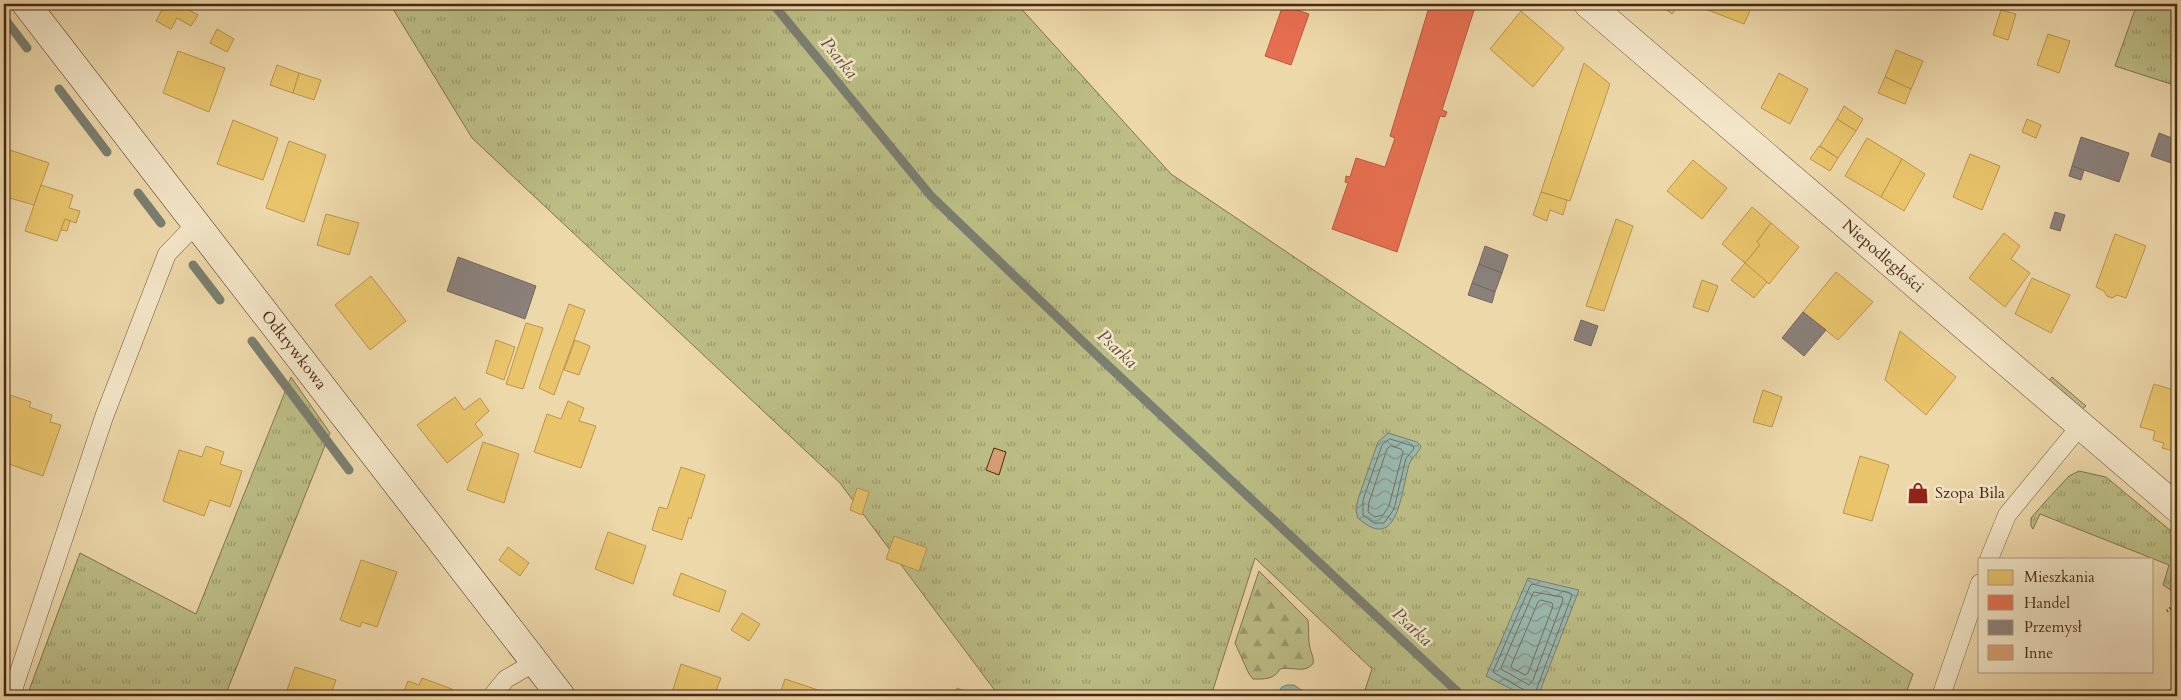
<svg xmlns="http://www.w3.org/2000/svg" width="2181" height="700" viewBox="0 0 2181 700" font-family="Cardo,serif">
<defs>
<pattern id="grass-tufts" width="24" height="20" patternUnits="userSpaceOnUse" patternTransform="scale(1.25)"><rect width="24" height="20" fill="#bcbe86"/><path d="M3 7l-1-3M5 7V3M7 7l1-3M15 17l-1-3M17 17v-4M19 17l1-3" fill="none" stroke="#9b9a6c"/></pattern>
<pattern id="forest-firs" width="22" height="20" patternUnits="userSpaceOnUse" patternTransform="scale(1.25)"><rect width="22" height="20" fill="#bcbe86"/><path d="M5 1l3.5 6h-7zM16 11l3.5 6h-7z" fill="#9b9a6c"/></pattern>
<pattern id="water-waves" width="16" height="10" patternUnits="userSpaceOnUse" patternTransform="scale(1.25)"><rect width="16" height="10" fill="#9ab9af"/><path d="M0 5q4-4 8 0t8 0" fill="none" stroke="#80968d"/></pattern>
</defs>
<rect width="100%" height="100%" fill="#edd8aa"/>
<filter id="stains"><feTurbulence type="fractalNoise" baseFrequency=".004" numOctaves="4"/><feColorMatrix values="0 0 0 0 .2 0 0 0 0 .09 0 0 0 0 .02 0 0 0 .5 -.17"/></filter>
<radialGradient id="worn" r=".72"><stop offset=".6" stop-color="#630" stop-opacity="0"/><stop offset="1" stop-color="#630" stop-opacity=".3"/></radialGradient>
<!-- grass -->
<g fill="url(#grass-tufts)" stroke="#83734d">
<polygon points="390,4 1017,4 1171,174 1913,674 1905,696 1363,696 1372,669 1255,558 1211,696 999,696 840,483 472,138"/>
<polygon points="2137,4 2177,4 2177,86 2115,66"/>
<polygon points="291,377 330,433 225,696 27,696 80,553 196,614"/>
<polygon points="2052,377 2086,406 2081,410 2048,382"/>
<polygon points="2079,471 2106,477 2177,536 2177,594 2163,585 2169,565 2040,514 2033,529 2031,526 2031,518 2045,502 2069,476"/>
</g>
<!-- forest -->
<path fill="url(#forest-firs)" stroke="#83734d" d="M1259,571L1308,620C1309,628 1308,639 1310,648C1312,657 1319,665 1304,669C1297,670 1288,667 1280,669C1274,680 1264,679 1253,679L1249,674L1235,643Z"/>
<!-- water -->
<g fill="url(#water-waves)" stroke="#7a7f71">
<path d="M1388,433L1417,442L1421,446C1419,453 1413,456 1410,462C1401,486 1400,556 1358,518L1356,510L1358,499L1378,442Z"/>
<polygon points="1528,578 1579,590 1538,696 1525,696 1486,676"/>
<polygon points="1287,685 1294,685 1310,696 1275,696 1282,687"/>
</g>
<!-- homes -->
<g fill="#e9c46a" stroke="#b99550">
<polygon points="165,4 178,4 198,15 191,26 177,18 171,29 156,21"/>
<polygon points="1659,4 1680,4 1672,14"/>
<polygon points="1704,4 1753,4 1744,24 1703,8"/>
<polygon points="2001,10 2016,14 2008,40 1993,35"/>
<polygon points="1521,11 1564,48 1533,87 1490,49"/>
<polygon points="217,29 234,39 227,52 210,43"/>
<polygon points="2048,34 2070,41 2059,73 2037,65"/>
<polygon points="1896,50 1923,61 1911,89 1885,77"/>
<polygon points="178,51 225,68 209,112 163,93"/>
<polygon points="1584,63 1610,84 1570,201 1541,192"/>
<polygon points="277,65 299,73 293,93 270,85"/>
<polygon points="299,73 321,80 314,100 293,93"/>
<polygon points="1779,73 1808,89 1790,124 1761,108"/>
<polygon points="1885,77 1911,89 1905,104 1878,93"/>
<polygon points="1844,106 1863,119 1856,131 1837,119"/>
<polygon points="1837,119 1856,131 1838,158 1820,146"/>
<polygon points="2027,119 2041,125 2036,138 2022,132"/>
<polygon points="233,120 278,138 263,180 217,164"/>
<polygon points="1867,138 1902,159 1881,197 1845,176"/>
<polygon points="289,141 326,155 304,222 266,208"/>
<polygon points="1819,146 1838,158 1830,171 1810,159"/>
<polygon points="7,149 49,163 34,205 10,198 6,210 4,209 4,157"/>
<polygon points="1970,154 2000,166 1982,210 1953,197"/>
<polygon points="1902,159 1925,174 1904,211 1881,197"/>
<polygon points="1693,160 1727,188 1702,219 1667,191"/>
<polygon points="41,185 73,195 69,208 80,211 76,223 65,219 57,241 25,231"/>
<polygon points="1541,192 1567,200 1563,215 1550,210 1547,221 1533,215"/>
<polygon points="1752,207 1771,223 1757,242 1760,245 1745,263 1722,244"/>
<polygon points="326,214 359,223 349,255 317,245"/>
<polygon points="65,219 70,221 67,231 61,230"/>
<polygon points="1616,219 1633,226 1604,311 1586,306"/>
<polygon points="1771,223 1799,247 1769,284 1745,263 1760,245 1757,242"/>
<polygon points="2004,233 2020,246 2011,259 2030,273 2005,307 1969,278"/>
<polygon points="2115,234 2146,246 2126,298 2117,295 2112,298 2107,296 2104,291 2096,287"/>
<polygon points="1745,263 1767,282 1754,298 1731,280"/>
<polygon points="1836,272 1873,302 1838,340 1803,312"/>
<polygon points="371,276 406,321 370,350 335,305"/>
<polygon points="2032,278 2070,295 2051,333 2015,314"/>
<polygon points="1702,280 1718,286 1708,312 1693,307"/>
<polygon points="569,304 585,310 554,395 539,388"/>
<polygon points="526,323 543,328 523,389 506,384"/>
<polygon points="1900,331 1956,377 1926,415 1885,380"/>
<polygon points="496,340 515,347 504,380 486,373"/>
<polygon points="575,340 590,346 579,375 564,370"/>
<polygon points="2154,384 2177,391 2177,452 2162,448 2164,443 2153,440 2155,431 2140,427"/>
<polygon points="1763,390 1782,397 1772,427 1753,422"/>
<polygon points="4,393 31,402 29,407 52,415 50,422 61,425 43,476 9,464 4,479"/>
<polygon points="455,397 464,410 480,398 489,411 475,424 483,435 447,463 417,425"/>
<polygon points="568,401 584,408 579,421 596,426 581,468 534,452 547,414 561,419"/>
<polygon points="483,442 519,454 504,503 467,490"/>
<polygon points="206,446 224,452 220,464 242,471 230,507 210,500 204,516 163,501 179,450 202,457"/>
<polygon points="1860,456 1889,465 1872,521 1843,513"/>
<polygon points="681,467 705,475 691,519 689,517 682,540 652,530 659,507 667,509"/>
<polygon points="857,488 869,492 862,515 850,510"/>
<polygon points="608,532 646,546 633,584 595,569"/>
<polygon points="894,536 927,548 919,571 886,559"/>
<polygon points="508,547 529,563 520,576 499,560"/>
<polygon points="361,560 397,572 377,627 362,622 360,627 340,620"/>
<polygon points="681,573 726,591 719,612 673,595"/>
<polygon points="742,613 760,624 749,641 731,630"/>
<polygon points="681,664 721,678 714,696 671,696"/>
<polygon points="295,667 336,680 330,696 285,696"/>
<polygon points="422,678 452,689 449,696 402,696 408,681 419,685"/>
<polygon points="785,679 818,690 816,696 779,696"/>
<polygon points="2177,682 2177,696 2172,696"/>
<polygon points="957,688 970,693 969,696 954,696"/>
<polygon points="1234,693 1238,696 1224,696 1225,695"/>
</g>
<!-- shops -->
<g fill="#e76f51" stroke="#b85a3f">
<polygon points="1430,4 1476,4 1442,110 1447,112 1445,117 1440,116 1397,252 1332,229 1348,183 1345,182 1346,176 1350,177 1356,158 1385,167 1395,138 1390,136"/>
<polygon points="1283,5 1309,14 1291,65 1265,56"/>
</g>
<!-- industry -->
<g fill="#8a817c" stroke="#77665d">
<polygon points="2159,133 2177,140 2177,165 2151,156"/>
<polygon points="2081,137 2129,153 2119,182 2072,166"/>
<polygon points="2072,166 2084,170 2081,180 2069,176"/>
<polygon points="2055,212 2065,215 2060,231 2050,228"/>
<polygon points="1485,246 1508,255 1502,273 1479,264"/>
<polygon points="458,257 536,286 525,319 447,291"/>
<polygon points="1479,264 1502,273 1495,292 1472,283"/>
<polygon points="1472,283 1495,292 1492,303 1468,295"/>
<polygon points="1803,312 1826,330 1804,356 1782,338"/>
<polygon points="1581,320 1598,326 1591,346 1574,340"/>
</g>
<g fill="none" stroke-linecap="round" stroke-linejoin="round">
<!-- shore -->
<g stroke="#727062" stroke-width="1">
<polygon points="1390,439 1413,446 1414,449 1406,458 1394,509 1384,523 1374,523 1363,515 1363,500 1382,445"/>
<polygon points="1391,446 1401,449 1403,452 1389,506 1383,515 1375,517 1368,512 1369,502 1387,449"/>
<polygon points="1534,592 1562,597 1563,600 1533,680 1529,685 1501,669"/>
<polygon points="1541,600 1552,603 1553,606 1528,673 1525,675 1512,668 1511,666 1538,602"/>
<polyline points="1526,696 1524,690 1493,672 1530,586 1532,584 1570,593 1572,595 1534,696"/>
</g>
<!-- stream -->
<g stroke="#7a7f71" stroke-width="9">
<polyline points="773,4 931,196 1101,359 1462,696"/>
<polyline points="4,18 27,48"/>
<polyline points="59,89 107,152"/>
<polyline points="138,193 161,223"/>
<polyline points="193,265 220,300"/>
<polyline points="252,341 349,470"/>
</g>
</g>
<!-- building -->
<polygon fill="#d8a072" stroke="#4a2814" points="994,448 1006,452 999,475 986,470"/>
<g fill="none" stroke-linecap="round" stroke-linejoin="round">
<!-- lane casing -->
<g stroke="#73543a" stroke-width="19">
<g id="lane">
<polyline points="1989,559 2007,515 2081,425"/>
<polyline points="11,696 104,417 167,254 196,224"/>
<polyline points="492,696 506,679 535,662"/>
<polyline points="1941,696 1980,583"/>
</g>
</g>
<!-- street casing -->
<g stroke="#73543a" stroke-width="29">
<polyline id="street" points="1588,4 2177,508"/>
</g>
<!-- secondary casing -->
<g stroke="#4a2814" stroke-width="29">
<polyline id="secondary" points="26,4 561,696"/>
</g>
<!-- path -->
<polyline stroke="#4a2814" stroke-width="3" stroke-dasharray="1 2.5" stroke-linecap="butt" points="2167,611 2177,603"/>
<!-- lane -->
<use href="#lane" stroke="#f3e6c8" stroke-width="18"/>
<!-- street -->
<use href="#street" stroke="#f3e6c8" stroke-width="28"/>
<!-- secondary -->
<use href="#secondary" stroke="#f3e6c8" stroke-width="28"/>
</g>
<!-- icons -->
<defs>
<g id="shop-bare" transform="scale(1.725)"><path d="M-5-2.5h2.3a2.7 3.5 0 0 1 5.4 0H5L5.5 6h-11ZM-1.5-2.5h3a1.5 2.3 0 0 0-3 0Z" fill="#8f2418" stroke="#f3e6c8" stroke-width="2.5" paint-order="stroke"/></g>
</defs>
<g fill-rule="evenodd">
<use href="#shop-bare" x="1918" y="493"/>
</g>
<g text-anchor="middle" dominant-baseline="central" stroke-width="5" stroke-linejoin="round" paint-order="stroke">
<!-- street labels -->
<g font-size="16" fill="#4a2814" stroke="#f3e6c8">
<text transform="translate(1883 256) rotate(41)">Niepodległości</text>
<text transform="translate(294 350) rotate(52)">Odkrywkowa</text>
</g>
<!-- poi labels -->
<g font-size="16" fill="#4a2814" stroke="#f3e6c8" text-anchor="start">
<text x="1935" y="493">Szopa Bila</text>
</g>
<!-- water labels -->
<g font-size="18" font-style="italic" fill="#5e4c3b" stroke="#f3e6c8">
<text transform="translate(839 58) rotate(51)">Psarka</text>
<text transform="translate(1117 349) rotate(43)">Psarka</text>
<text transform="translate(1412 627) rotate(43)">Psarka</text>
</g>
</g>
<!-- margin -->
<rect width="2181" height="700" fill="none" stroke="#edd8aa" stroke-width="20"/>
<rect x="5" y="5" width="2171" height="690" fill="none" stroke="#4a2814" stroke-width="2.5"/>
<rect x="10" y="10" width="2161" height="680" fill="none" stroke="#4a2814"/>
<!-- legend -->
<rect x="1978" y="558" width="175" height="115" fill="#f3e6c8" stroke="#af9a80"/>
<rect x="1988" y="570" width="25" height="15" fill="#e9c46a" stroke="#af9a80"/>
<text x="2024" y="582" font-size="15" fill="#4a2814">Mieszkania</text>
<rect x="1988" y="595" width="25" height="15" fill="#e76f51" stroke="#af9a80"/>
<text x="2024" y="608" font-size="15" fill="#4a2814">Handel</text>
<rect x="1988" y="620" width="25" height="15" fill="#8a817c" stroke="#af9a80"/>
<text x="2024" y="632" font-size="15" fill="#4a2814">Przemysł</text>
<rect x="1988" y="645" width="25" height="15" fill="#d8a072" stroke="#af9a80"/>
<text x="2024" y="658" font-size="15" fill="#4a2814">Inne</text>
<rect width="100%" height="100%" filter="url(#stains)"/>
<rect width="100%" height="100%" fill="url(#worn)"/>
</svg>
